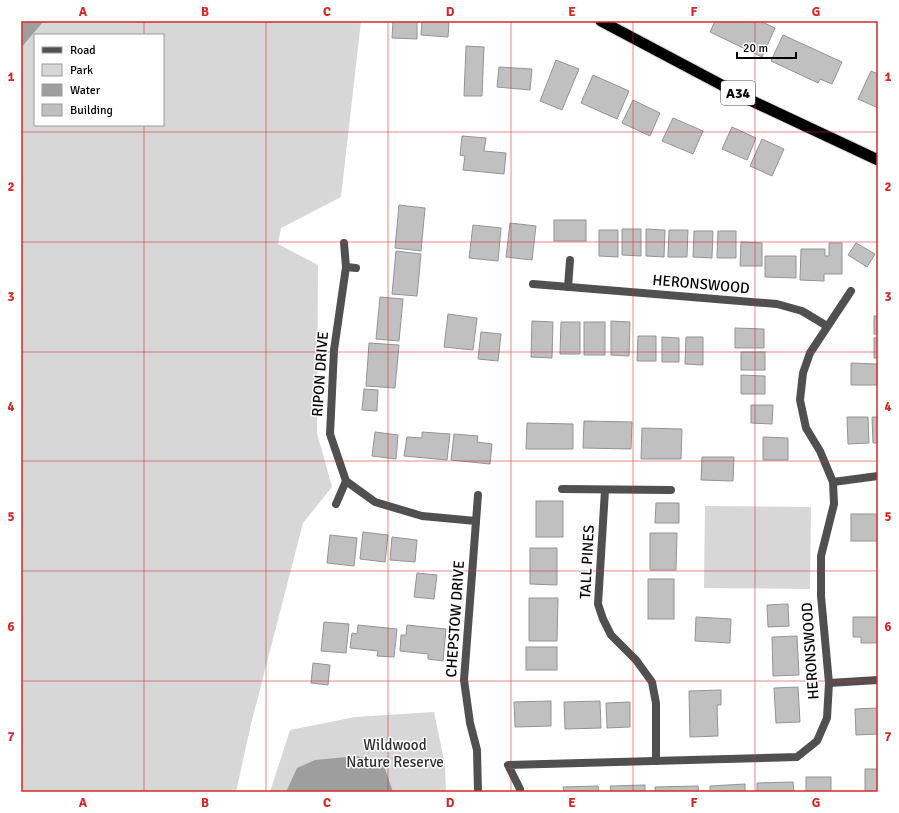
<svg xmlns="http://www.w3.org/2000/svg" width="899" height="813" viewBox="0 0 899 813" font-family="Signika,sans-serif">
<rect width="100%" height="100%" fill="#fff"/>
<!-- green -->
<g fill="#d7d7d7" fill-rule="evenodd">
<path d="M44,21H361L341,197L281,228L278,244L318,265L317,433L332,487L303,523L251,724L236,792H21V48ZM35,35H163V125H35Z"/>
<polygon points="705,506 811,507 810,589 704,588"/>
<polygon points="434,712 445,765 446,792 270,792 290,730 355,717"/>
</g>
<!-- water -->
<g fill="#9e9e9e">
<polygon points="21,21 44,21 21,48"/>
<polygon points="357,756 383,763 393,792 286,792 297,768 315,760"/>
</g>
<!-- building -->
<g fill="#c0c0c0" stroke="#949494">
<polygon points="393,21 417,21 417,39 392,38"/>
<polygon points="422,21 449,21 448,37 421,35"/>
<polygon points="715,21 760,21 775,28 762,57 710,32"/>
<polygon points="783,35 842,62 832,84 820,79 818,83 771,61"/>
<polygon points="466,46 484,47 482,96 464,96"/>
<polygon points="556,60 579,69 562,110 540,101"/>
<polygon points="499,67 532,69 530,90 497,87"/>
<polygon points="871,71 878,74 878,108 858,99"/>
<polygon points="593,75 629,91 617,119 581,103"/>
<polygon points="633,100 660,113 650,136 622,123"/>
<polygon points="673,118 703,131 693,154 662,141"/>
<polygon points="732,127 756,138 747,160 722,149"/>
<polygon points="462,136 486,138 484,151 506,153 504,174 463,170 465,156 460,155"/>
<polygon points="762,139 784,149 772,176 750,166"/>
<polygon points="399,205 425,208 421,251 395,248"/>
<rect x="554" y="220" width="32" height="21"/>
<polygon points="510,223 536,226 532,260 506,257"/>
<polygon points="473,225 501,228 498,261 469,258"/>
<polygon points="622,229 641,229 641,256 622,255"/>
<polygon points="646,229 665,230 664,257 646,256"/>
<polygon points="599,230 618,230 618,257 599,256"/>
<polygon points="669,230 688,230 687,257 668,257"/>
<polygon points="694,231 713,231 712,258 693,257"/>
<polygon points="718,231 736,231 736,258 717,258"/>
<polygon points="741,242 762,243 762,266 740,266"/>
<polygon points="829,243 842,243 842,274 824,274 824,281 800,280 801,249 825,249 825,256 829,256"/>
<polygon points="856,243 875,254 867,267 848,255"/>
<polygon points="396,251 421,254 417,296 392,294"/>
<polygon points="765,256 796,256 796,278 765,277"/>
<polygon points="380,297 403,299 399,341 376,339"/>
<polygon points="448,314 477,318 473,350 444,347"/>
<rect x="874" y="316" width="4" height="18"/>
<polygon points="532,321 553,322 552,358 531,357"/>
<polygon points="611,321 630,322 629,356 611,355"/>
<polygon points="561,322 580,322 580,354 560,354"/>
<rect x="584" y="322" width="21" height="33"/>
<polygon points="735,328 764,329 764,348 735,348"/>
<polygon points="481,332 501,334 498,361 478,359"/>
<polygon points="638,336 656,336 656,361 637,361"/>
<polygon points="662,337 679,338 679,362 662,362"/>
<polygon points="686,337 703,337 703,365 685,364"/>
<rect x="874" y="338" width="4" height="20"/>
<polygon points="369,343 399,345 395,388 366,386"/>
<rect x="741" y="352" width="24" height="18"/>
<polygon points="851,363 877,364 877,385 851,385"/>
<polygon points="741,375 765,376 765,394 741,394"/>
<polygon points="364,389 378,390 377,411 362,410"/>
<polygon points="751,405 773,405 772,424 751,423"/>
<polygon points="847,417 868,417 869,443 848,444"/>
<polygon points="872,417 878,417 878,443 873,443"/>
<polygon points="584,421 632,422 631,449 583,448"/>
<polygon points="527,423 573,424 573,449 526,449"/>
<polygon points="642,428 682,429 681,459 641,459"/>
<polygon points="375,432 398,435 396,459 372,456"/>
<polygon points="422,432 450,434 447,460 404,456 407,437 422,438"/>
<polygon points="454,434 478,436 477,442 492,444 490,464 451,460"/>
<polygon points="763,437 788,438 788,460 763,460"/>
<polygon points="702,457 734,457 733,481 701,480"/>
<rect x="536" y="501" width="27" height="36"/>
<polygon points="656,503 679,503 679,523 655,523"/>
<rect x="851" y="514" width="27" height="27"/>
<polygon points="363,532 388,535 385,562 360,559"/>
<polygon points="650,533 677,533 676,570 650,570"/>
<polygon points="330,535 357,538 354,566 327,563"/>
<polygon points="392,537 417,540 415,562 390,560"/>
<polygon points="530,548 557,548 557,585 530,584"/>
<polygon points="417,573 437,575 434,599 414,597"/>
<rect x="648" y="579" width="26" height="40"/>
<polygon points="529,598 558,598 557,641 529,641"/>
<polygon points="788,604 789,626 768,627 767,605"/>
<polygon points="696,617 731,619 730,643 695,641"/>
<polygon points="853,617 878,617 878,643 861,643 861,637 853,637"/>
<polygon points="324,622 349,624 346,653 321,651"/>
<polygon points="358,625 397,629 394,657 377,656 378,651 350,648 352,633 357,634"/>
<polygon points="407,625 446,629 443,661 428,659 428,654 400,651 401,635 406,635"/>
<polygon points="797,636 799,675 773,676 772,637"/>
<rect x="526" y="647" width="31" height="23"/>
<polygon points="313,663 330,665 328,685 311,683"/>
<polygon points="798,687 800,722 776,723 774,688"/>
<polygon points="721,690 721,705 717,705 718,736 690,737 689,691"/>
<polygon points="551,701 551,726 515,727 514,702"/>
<polygon points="600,701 601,728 565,729 564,702"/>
<polygon points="630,702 630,727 607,728 606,703"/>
<polygon points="878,708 878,734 856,735 855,709"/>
<rect x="865" y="769" width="13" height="23"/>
<rect x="806" y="777" width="25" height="15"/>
<polygon points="793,782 794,792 757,792 757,783"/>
<polygon points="745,784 745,792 710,792 710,786"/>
<polygon points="645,785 645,792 611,792 610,786"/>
<polygon points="598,786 599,792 564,792 563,787"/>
<polygon points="698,786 699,792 655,792 655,787"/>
</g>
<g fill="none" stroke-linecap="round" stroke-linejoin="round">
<!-- trunk casing -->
<g stroke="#dbdbdb" stroke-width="13">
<polyline id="trunk" points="601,21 750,100 878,160"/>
</g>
<!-- minor -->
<g stroke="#505050" stroke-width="8">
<polyline points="344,243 346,267 334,350 330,434 346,481 375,502 422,516 476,521"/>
<polyline points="346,267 356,268"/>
<polyline points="533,284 777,304 802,311 827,326"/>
<polyline points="568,287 570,260"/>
<polyline points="833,482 878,476"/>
<polyline points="562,489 671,490"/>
<polyline points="605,490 598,604 603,619 611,635 636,660 652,682 656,703 656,761"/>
<polyline points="336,504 346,481"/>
<polyline points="829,683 878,680"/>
<polyline points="520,789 508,765 797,757 817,741 827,718 829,683 821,596 821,556 834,504 833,482 820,451 806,428 800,400 803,373 810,353 851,291"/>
<polyline points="478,792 477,750 470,723 464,680 478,495"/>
</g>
<!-- trunk -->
<use href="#trunk" stroke="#000" stroke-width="11"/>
</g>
<!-- grid -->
<path fill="none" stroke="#d62828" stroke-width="1" stroke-opacity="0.55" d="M144,21V35M266,21V792M388,21V792M511,21V792M633,21V792M755,21V792M144,125V792M21,132H878M21,242H878M21,352H878M21,461H878M21,571H878M21,681H878"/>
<g text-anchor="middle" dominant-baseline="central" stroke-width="3" stroke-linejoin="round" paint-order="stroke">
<!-- shield labels -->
<rect fill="#fff" stroke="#4c4c4c" stroke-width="1" x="721" y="81" width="34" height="24" rx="3"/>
<g font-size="14" font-weight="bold" fill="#000">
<text x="738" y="93">A34</text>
</g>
<!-- street labels -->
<g font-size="15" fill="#000" stroke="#fff">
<text transform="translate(701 284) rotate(5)">HERONSWOOD</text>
<text transform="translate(320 374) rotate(-86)">RIPON DRIVE</text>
<text transform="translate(587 562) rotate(-87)">TALL PINES</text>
<text transform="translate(455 619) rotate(-86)">CHEPSTOW DRIVE</text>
<text transform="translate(810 651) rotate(-94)">HERONSWOOD</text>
</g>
<!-- park labels -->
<g font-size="15" fill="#2e2e2e" stroke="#fff">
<text x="395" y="745">Wildwood<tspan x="395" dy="17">Nature Reserve</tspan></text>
</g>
</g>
<!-- border -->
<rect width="899" height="813" fill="none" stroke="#ffffff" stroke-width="44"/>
<!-- legend -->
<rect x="34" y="34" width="130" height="92" fill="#ffffff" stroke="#999999"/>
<rect x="42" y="47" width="20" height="6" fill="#505050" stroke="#999999"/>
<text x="70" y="54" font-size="12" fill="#000000">Road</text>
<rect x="42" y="64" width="20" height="12" fill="#d7d7d7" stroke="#999999"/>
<text x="70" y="74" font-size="12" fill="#000000">Park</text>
<rect x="42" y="84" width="20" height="12" fill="#9e9e9e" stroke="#999999"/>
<text x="70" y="94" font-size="12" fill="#000000">Water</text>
<rect x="42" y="104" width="20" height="12" fill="#c0c0c0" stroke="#999999"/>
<text x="70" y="114" font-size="12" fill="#000000">Building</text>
<!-- scale -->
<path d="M737 52v6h59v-6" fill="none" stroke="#000000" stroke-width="2"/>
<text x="743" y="52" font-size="12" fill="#000000" stroke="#ffffff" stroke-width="3" paint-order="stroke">20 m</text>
<rect x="22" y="22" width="855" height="769" fill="none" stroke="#d62828" stroke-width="1.5"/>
<g font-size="13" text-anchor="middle" font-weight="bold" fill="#d62828">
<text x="83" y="16">A</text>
<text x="205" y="16">B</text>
<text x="327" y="16">C</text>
<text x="450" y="16">D</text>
<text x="572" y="16">E</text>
<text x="694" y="16">F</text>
<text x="816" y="16">G</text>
<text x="11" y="81">1</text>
<text x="888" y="81">1</text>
<text x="11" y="191">2</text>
<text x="888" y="191">2</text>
<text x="11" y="301">3</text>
<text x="888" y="301">3</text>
<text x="11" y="411">4</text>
<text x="888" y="411">4</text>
<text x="11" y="521">5</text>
<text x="888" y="521">5</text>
<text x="11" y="631">6</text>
<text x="888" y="631">6</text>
<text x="11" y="741">7</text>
<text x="888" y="741">7</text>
<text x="83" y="807">A</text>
<text x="205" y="807">B</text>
<text x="327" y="807">C</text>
<text x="450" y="807">D</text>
<text x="572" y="807">E</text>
<text x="694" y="807">F</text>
<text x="816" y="807">G</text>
</g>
</svg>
